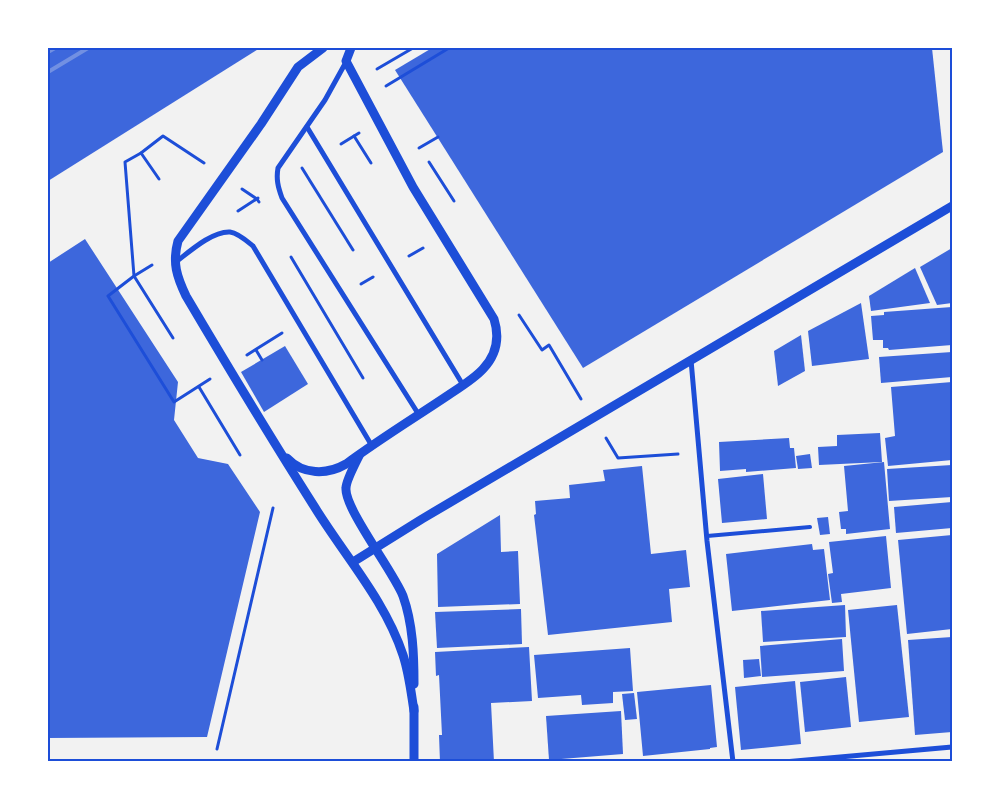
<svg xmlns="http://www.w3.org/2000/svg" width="1000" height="809" viewBox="0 0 1000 809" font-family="'Open Sans',sans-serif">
<rect width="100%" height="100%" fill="#f2f2f2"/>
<!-- building -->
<g fill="#3d67dc">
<polygon points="48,48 260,48 48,181"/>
<polygon points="432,48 932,48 943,152 583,368 395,70"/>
<polygon points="85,239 178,382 174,420 198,458 228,464 260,512 207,737 48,738 48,263"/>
<polygon points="952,248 952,303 937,305 920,267"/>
<polygon points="915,268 930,303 871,311 869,296"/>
<polygon points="861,303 869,359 812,366 808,331"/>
<polygon points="952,307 952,345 889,350 888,348 883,348 883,340 873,340 871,316 884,315 884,312"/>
<polygon points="801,335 805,371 778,386 774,351"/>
<polygon points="285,346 308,384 264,412 241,372"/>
<polygon points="952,352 952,377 881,383 879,357"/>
<polygon points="952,382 952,460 888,466 885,438 895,436 891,387"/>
<polygon points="880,433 882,462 819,465 818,447 837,446 837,435"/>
<polygon points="789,438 790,448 794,448 796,468 746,472 746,469 720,471 719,442"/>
<polygon points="810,454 812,468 798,469 796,456"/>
<polygon points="884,462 890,529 846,534 846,529 841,529 839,512 848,511 844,466"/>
<polygon points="952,465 952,497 889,501 887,469"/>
<polygon points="642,466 651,554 686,550 690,587 669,589 672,622 548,635 534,515 536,514 535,501 570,498 569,485 605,481 603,470"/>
<polygon points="763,474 767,519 722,523 718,479"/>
<polygon points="952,502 952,528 896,533 894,507"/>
<polygon points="500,515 501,552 518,551 520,604 438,607 437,554"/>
<polygon points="828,517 830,534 820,535 817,518"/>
<polygon points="952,535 952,629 907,634 898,540"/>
<polygon points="886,536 891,588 841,594 842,602 832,603 828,574 833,573 829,542"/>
<polygon points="812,544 813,550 824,549 830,600 732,611 726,554"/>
<polygon points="845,605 846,637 763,642 761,611"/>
<polygon points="897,605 909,717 859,722 848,610"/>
<polygon points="521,609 522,644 437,648 435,612"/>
<polygon points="952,637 952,732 915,735 908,640"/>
<polygon points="842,639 844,671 762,677 760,646"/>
<polygon points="529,647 532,701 491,703 494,762 440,762 439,735 442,735 439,675 436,676 435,652"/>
<polygon points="630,648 633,691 613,692 613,703 582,705 581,695 538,698 534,655"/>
<polygon points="759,659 761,676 744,678 743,660"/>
<polygon points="846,677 851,727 805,732 800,682"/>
<polygon points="795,681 801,744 741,750 735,687"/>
<polygon points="711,685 717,747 710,748 710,749 643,756 637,692"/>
<polygon points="634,693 637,719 625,720 622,694"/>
<polygon points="621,711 623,754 549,760 546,716"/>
</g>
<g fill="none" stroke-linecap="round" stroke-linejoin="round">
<!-- path -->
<g stroke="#1d4ed8" stroke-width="3">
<polyline points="377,69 413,48"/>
<polyline points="386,86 449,48"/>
<polyline points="354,136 371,163"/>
<polyline points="341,144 359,133"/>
<polyline points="419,148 438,137"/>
<polyline points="141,153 159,179"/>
<polyline points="429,162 454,201"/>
<polyline points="204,163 163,136 141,153 125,162 134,276 108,296 174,402 210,379"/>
<polyline points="302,168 353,250"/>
<polyline points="242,189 257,199 259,202"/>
<polyline points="238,211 258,198"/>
<polyline points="409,256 423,248"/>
<polyline points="291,257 363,378"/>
<polyline points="152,265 134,276 173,338"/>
<polyline points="361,284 373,277"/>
<polyline points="519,315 542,350 549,345 581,399"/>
<polyline points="256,350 262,360"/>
<polyline points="247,355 282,333"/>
<polyline points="199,387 240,455"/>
<polyline points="606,438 618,458 678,454"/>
<polyline points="217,749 273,508"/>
</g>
<!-- service -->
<polyline stroke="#1d4ed8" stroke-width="4" points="707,536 810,527"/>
<!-- minor -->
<g stroke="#1d4ed8" stroke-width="5">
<path d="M346,62L325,100L278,168C276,179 278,187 282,198L419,415"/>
<polyline points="307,127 463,385"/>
<path d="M176,262C189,252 212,231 230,232C238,233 247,241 253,246L372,446"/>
<polyline points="691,360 707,541 733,762"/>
<polyline points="784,762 952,747"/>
</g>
<!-- tertiary -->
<g stroke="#1d4ed8" stroke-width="9">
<path d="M323,48L298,67L261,124L178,241C172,263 177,277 186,296C228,367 270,437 314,506C344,555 385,600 403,655C409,673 411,692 414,711"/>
<path d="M359,456C356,462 346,481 346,488C344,508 393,571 403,596C413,624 414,655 414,684"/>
<path d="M287,458C303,475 327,475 346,464C377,441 411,420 444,398C457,389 473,380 483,369C497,354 500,338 494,319L413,187L346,61L351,48"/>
<polyline points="353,562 422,519 952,206"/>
<polyline points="414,707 414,762"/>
</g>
<!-- rail -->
<g stroke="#7290e2" stroke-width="4">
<polyline points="48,52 55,48"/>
<polyline points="48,72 88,48"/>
</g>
</g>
<!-- border -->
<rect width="1000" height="809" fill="none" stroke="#ffffff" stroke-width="98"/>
<rect x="49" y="49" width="902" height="711" fill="none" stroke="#1d4ed8" stroke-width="2"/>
</svg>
